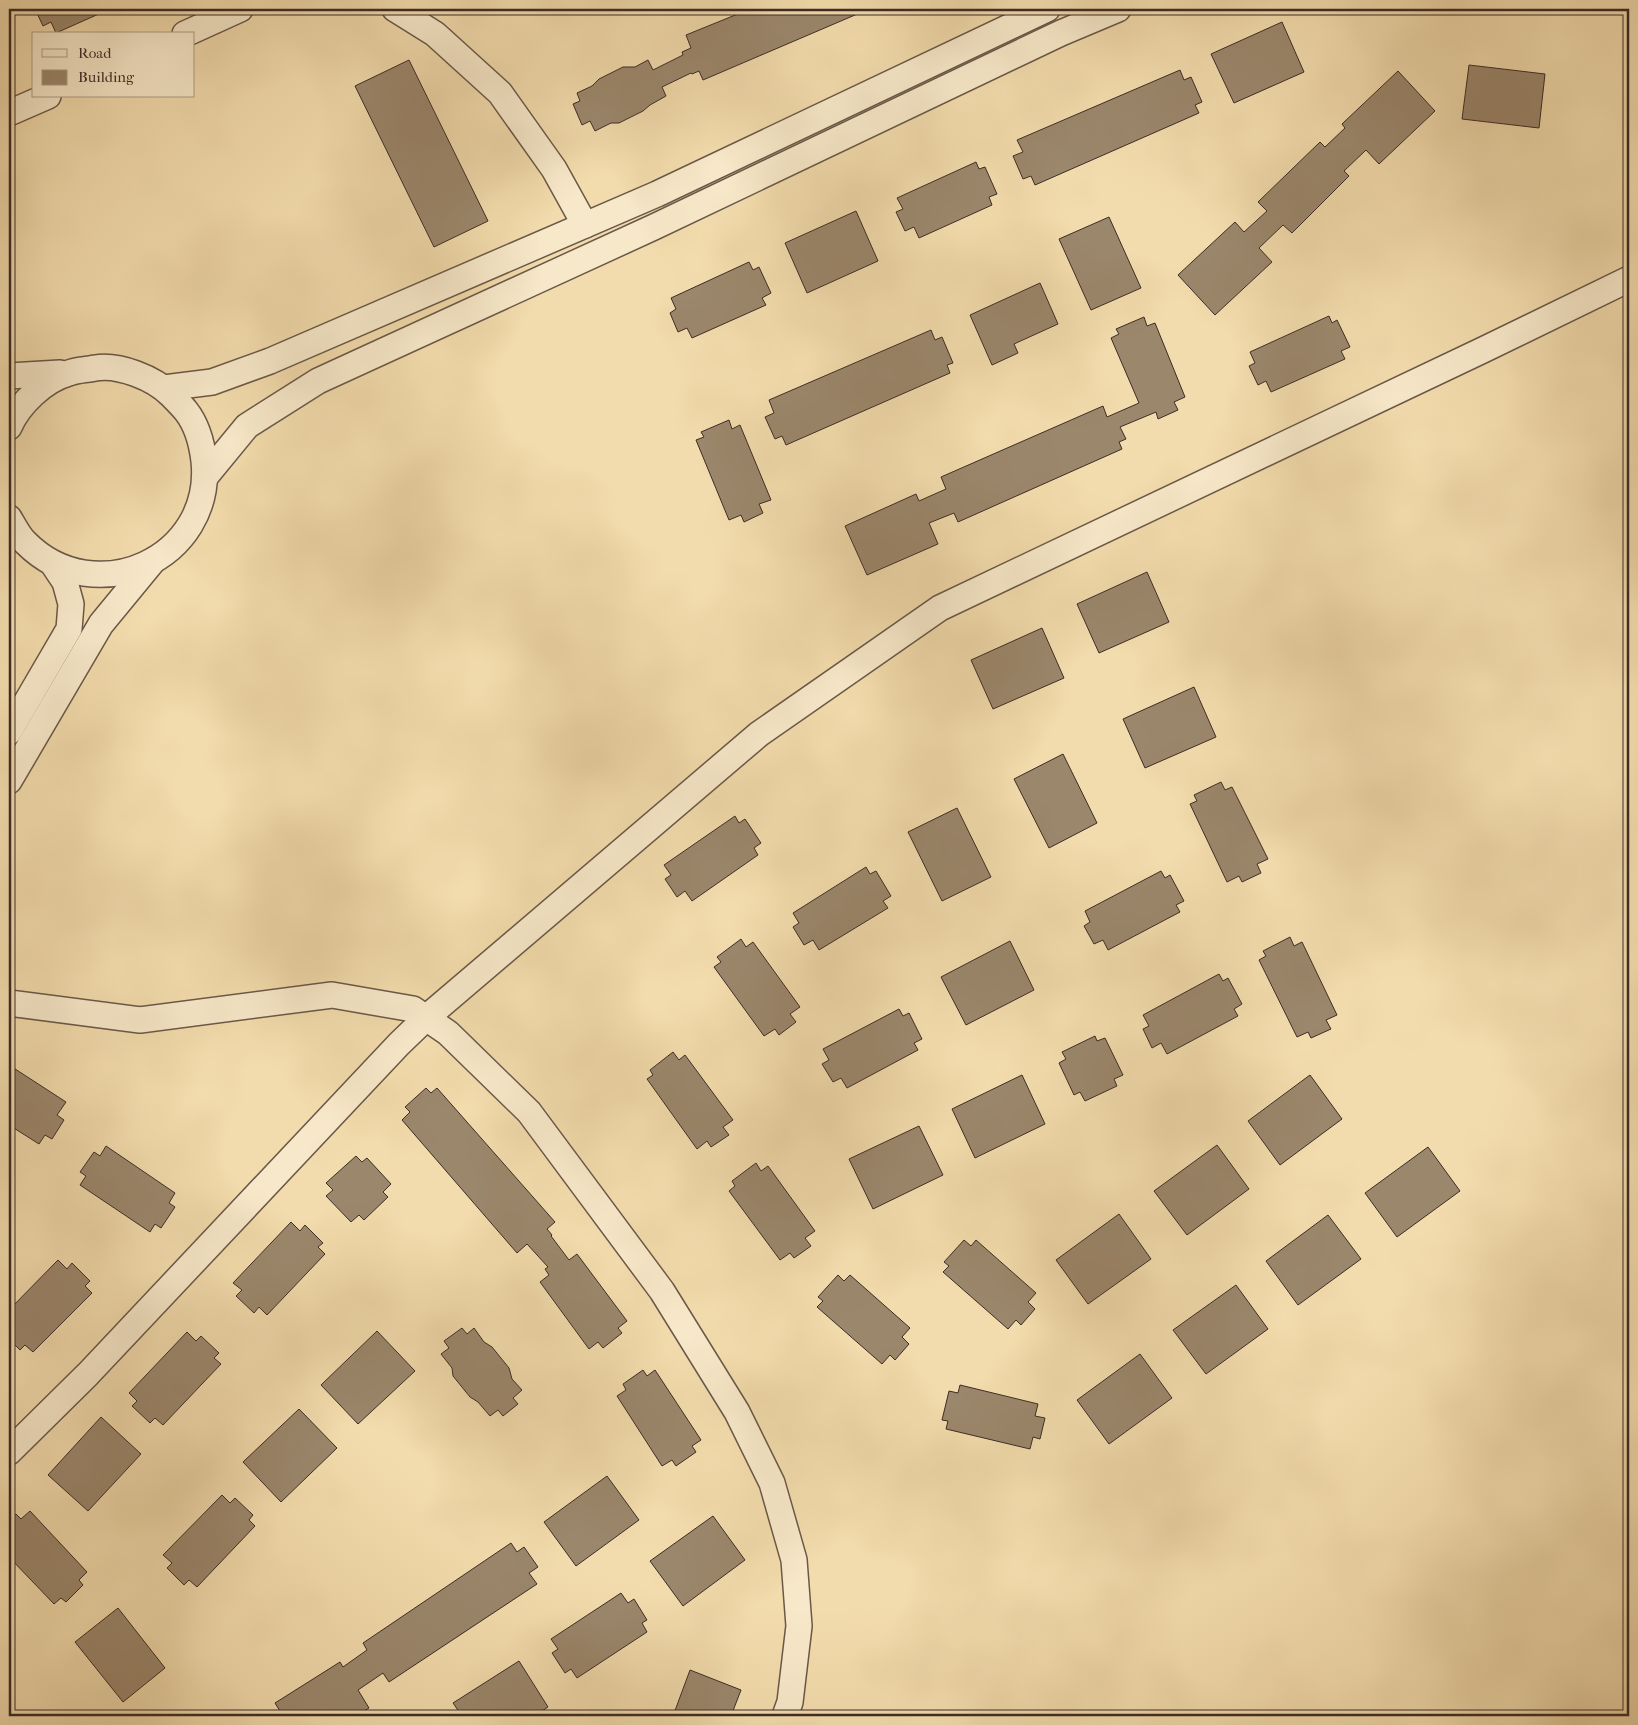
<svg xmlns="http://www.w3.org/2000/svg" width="1638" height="1725" viewBox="0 0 1638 1725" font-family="'IM FELL French Canon',serif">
<rect width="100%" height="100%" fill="#f2dbac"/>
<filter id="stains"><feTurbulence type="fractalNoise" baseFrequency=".004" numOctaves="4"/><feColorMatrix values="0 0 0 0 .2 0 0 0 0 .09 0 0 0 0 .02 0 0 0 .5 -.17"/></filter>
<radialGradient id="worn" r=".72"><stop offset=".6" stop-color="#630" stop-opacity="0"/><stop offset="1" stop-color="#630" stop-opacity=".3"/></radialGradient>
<!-- building -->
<g fill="#9b876c" stroke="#3c2d26">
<polygon points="35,9 110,9 56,33 51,22 43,26"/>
<polygon points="750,9 869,9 703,80 699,71 692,74 691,73 662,87 666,96 650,105 643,111 619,123 611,123 595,131 590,121 582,125 573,104 580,101 577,93 592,86 599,79 623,67 635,67 648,60 653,70 683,55 682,52 691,48 686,35"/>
<polygon points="1282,22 1304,72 1234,103 1211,54"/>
<polygon points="409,60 488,221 434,247 355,86"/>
<polygon points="1469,65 1545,74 1539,128 1462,119"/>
<polygon points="1180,70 1184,80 1191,77 1202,102 1195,105 1199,113 1035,185 1031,176 1023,179 1013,156 1023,152 1017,140"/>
<polygon points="1398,71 1435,111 1379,164 1366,150 1344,171 1349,176 1292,233 1283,225 1259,248 1272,262 1215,315 1178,275 1235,222 1244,232 1267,211 1258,202 1320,142 1325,147 1345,128 1342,124"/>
<polygon points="976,162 979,169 985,167 997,194 989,197 992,205 919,238 914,227 905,231 896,212 903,209 897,198"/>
<polygon points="856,211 878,261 807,293 785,243"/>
<polygon points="1109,217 1141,288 1091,310 1059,239"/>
<polygon points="749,262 753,270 759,267 771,293 762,298 766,305 692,338 687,328 678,332 670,313 676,309 671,298"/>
<polygon points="1040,283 1058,324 1014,344 1018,353 992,365 970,315"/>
<polygon points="1329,316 1332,323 1337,320 1350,347 1341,351 1345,359 1271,392 1266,381 1258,385 1249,366 1255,363 1250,352"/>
<polygon points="1144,317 1147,326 1155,323 1185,397 1174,402 1178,410 1158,419 1156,412 1120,427 1126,439 1119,442 1122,449 958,522 954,513 929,523 938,544 867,575 845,526 916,494 919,501 946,489 941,477 1103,406 1107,417 1139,403 1111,338 1119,334 1116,329"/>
<polygon points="931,330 935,340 942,337 953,363 947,365 950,373 786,445 782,436 775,439 765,417 774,413 769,400"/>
<polygon points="729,420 732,429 740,425 771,500 759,504 763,513 744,522 741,515 729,520 696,440 704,437 701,432"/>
<polygon points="1147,572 1169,622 1099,653 1077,604"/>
<polygon points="1042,628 1064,678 993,709 971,660"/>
<polygon points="1194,687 1216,737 1145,768 1123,719"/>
<polygon points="1063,754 1097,823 1049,848 1014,779"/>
<polygon points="1221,782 1225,790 1232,787 1268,859 1257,864 1261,873 1242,882 1239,876 1227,882 1190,804 1197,801 1194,795"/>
<polygon points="957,808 991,877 942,901 908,832"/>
<polygon points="735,816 739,823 745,819 761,843 754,848 758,855 692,901 685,891 677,897 665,879 671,875 664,865"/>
<polygon points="866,867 870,874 876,871 891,896 883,901 888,908 819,950 813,940 804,945 793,927 799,923 793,913"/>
<polygon points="1161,871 1165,878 1170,875 1184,901 1176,905 1180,912 1108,950 1103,940 1094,944 1084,926 1090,922 1085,911"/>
<polygon points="1290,937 1294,946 1302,942 1337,1015 1326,1020 1331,1029 1311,1038 1308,1032 1297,1037 1259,960 1266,956 1263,951"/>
<polygon points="741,939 746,947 753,942 800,1007 790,1014 796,1022 779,1035 775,1029 764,1036 714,967 721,962 717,957"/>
<polygon points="1010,941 1034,990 966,1025 941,977"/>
<polygon points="1219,974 1223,981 1228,978 1242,1004 1234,1009 1238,1016 1167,1054 1161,1043 1152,1048 1143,1029 1149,1026 1143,1015"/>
<polygon points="899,1009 903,1016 909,1013 922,1039 914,1043 918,1050 847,1088 841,1078 833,1082 822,1064 829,1060 823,1049"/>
<polygon points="1095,1036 1097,1041 1105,1038 1123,1075 1114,1079 1117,1086 1085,1101 1080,1092 1074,1095 1059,1063 1066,1059 1062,1052"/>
<polygon points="673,1052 679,1060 685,1055 733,1120 723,1127 729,1135 711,1147 707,1141 697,1149 647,1079 653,1075 650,1070"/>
<polygon points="9,1065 66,1102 57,1115 64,1120 52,1139 45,1135 39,1144 9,1125"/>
<polygon points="1022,1075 1045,1124 975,1158 952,1109"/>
<polygon points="1310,1075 1342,1119 1280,1165 1248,1121"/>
<polygon points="426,1088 431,1093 437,1088 555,1222 547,1229 552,1235 551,1236 569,1260 577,1254 627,1321 618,1328 622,1333 603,1348 598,1342 589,1349 540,1282 549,1275 545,1269 548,1267 527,1244 517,1253 402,1120 410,1112 405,1107"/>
<polygon points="919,1126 943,1175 873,1209 849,1159"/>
<polygon points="1217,1145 1249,1189 1187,1235 1154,1191"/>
<polygon points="106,1146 175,1193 169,1203 175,1207 161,1228 155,1224 150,1232 80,1185 86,1176 80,1172 94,1152 100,1156"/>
<polygon points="1428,1147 1460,1191 1397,1237 1365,1193"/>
<polygon points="356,1156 362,1162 367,1158 391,1184 383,1192 388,1197 364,1220 359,1215 351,1222 326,1196 333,1190 326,1183"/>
<polygon points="756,1163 761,1171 768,1166 815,1231 805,1238 811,1246 794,1258 790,1253 780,1260 729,1191 735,1186 732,1181"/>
<polygon points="1119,1214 1151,1259 1088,1304 1056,1260"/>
<polygon points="1328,1215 1361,1259 1298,1305 1266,1261"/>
<polygon points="291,1222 300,1231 305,1225 323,1243 318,1247 325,1254 267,1315 259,1307 254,1313 236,1296 242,1290 233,1283"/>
<polygon points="964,1240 971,1246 976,1240 1036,1293 1028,1302 1035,1309 1021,1325 1016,1320 1008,1329 943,1272 949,1266 944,1262"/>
<polygon points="58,1260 67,1269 72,1263 90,1281 85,1286 92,1293 33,1352 25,1345 20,1350 9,1339 9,1310"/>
<polygon points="838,1275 844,1281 850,1275 910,1328 902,1337 909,1344 895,1360 890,1355 882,1364 817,1307 823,1301 818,1297"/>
<polygon points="1236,1285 1268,1329 1206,1374 1173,1330"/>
<polygon points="462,1328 467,1334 474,1328 484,1342 492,1347 509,1368 512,1379 522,1390 513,1398 518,1404 503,1416 498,1410 490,1416 478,1402 470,1397 453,1376 452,1368 441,1354 449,1348 444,1341"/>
<polygon points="377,1331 415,1371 358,1424 321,1385"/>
<polygon points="187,1332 196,1341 201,1336 219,1353 214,1358 221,1364 163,1425 155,1418 150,1423 132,1406 137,1401 129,1393"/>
<polygon points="1140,1354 1172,1398 1109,1444 1077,1400"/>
<polygon points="643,1370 647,1376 655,1370 701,1440 692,1446 696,1452 676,1466 672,1460 662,1466 617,1396 626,1390 623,1384"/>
<polygon points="960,1385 1038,1404 1035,1416 1045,1418 1040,1439 1033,1437 1030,1449 946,1429 948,1421 942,1420 949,1391 958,1393"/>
<polygon points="299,1409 337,1448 281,1502 243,1462"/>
<polygon points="101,1417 141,1454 88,1511 48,1475"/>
<polygon points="607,1476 639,1520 576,1566 544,1522"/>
<polygon points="222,1495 230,1503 235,1498 253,1515 249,1520 255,1526 197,1587 189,1580 184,1585 167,1568 172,1563 163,1555"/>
<polygon points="30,1511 87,1572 79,1580 83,1585 66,1602 61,1598 54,1604 9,1557 9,1521 16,1514 21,1519"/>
<polygon points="713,1516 745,1560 683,1606 650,1561"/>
<polygon points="511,1543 517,1552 524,1547 538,1567 529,1573 537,1584 389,1682 383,1673 358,1690 369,1708 356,1716 283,1716 275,1703 340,1662 343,1667 367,1650 363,1643"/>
<polygon points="621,1593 628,1603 634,1599 647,1620 642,1623 647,1632 577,1678 571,1669 565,1673 552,1653 558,1649 551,1639"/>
<polygon points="118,1608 165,1668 123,1702 75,1642"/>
<polygon points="519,1661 548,1707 534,1716 462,1716 453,1703"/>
<polygon points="690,1670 741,1690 731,1716 673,1716"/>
</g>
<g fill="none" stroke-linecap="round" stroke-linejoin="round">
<!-- minor casing -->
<g stroke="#6a5848" stroke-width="28">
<g id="minor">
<polyline points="395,9 435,34 500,93 554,169 585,225"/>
<polyline points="185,34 240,9"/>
<polyline points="9,113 48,96"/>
<polyline points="9,376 60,373"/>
<polyline points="164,388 212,382 270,361 657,194 1047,9"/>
<path d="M9,427C19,404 44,380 69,373C77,370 86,370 95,368C119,364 154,378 171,395C176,400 182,406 186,411C197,425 202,444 204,461C214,559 95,612 26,543C19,537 14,526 9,518"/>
<polyline points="205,477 247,426 318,381 654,227 1061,33 1118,9"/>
<polyline points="9,732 69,629 71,604 65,582 53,564"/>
<polyline points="9,781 101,624 152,562"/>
<polyline points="9,1003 140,1020 332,995 413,1009 448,1033 529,1112 662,1291 737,1412 772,1483 794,1560 799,1626 790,1702 785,1716"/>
<polyline points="9,1452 88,1374 399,1044 426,1018 759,734 940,608 1483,350 1629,279"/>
</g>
</g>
<!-- minor -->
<use href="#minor" stroke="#f7e8c9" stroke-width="25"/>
</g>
<!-- margin -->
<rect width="1638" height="1725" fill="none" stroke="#f2dbac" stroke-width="30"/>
<rect x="10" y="10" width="1618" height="1705" fill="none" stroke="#3c2d26" stroke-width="2.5"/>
<rect x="15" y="15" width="1608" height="1695" fill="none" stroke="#3c2d26"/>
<!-- legend -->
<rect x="32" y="32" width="162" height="65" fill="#f7e8c9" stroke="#ac9d88"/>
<rect x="42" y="49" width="25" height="8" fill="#f7e8c9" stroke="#ac9d88"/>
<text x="78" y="58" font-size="15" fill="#3c2d26">Road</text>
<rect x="42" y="70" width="25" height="15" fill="#9b876c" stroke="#ac9d88"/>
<text x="78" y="82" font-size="15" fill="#3c2d26">Building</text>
<rect width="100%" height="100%" filter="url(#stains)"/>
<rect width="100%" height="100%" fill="url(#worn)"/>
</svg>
